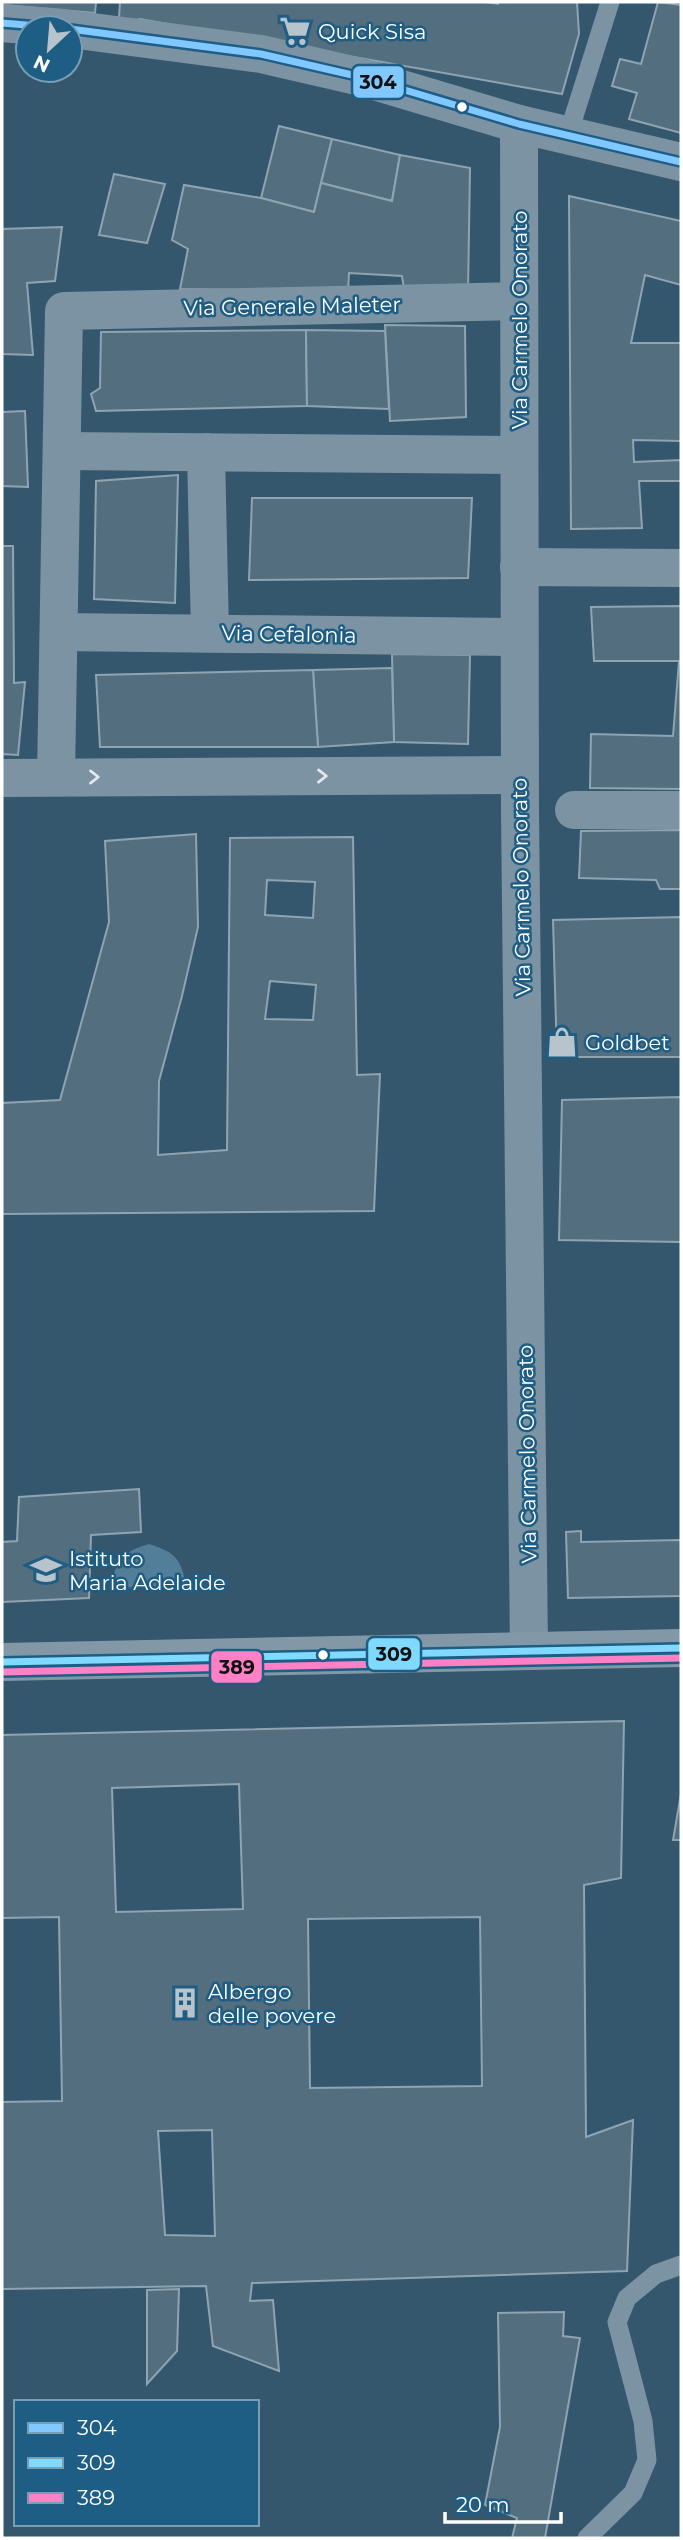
<svg xmlns="http://www.w3.org/2000/svg" width="683" height="2540" viewBox="0 0 683 2540" font-family="Montserrat,sans-serif">
<rect width="100%" height="100%" fill="#35576d"/>
<!-- water -->
<path fill="#527e99" d="M149,1544C177,1553 182,1560 186,1588L111,1587C116,1559 122,1552 149,1544Z"/>
<!-- building -->
<g fill="#536e7f" stroke="#8fa4b1" stroke-width="2" fill-rule="evenodd">
<polygon points="3,2 96,2 95,13 3,5"/>
<polygon points="120,2 485,2 498,4 499,2 577,2 579,34 562,94 140,19 126,23 119,18"/>
<polygon points="658,2 681,5 681,133 629,119 637,93 612,86 620,59 641,64"/>
<polygon points="279,126 332,139 314,212 261,198"/>
<polygon points="332,139 400,155 392,201 321,183"/>
<polygon points="400,155 470,168 468,292 405,296 402,276 349,273 348,291 180,289 188,249 172,240 184,185 261,198 314,212 321,183 392,201"/>
<polygon points="114,174 165,184 147,243 99,235"/>
<polygon points="569,196 681,221 681,285 645,275 631,343 681,343 681,441 633,440 634,462 681,460 681,481 639,481 642,528 571,529"/>
<polygon points="62,227 55,281 27,283 33,355 2,354 2,229"/>
<polygon points="385,325 465,326 466,417 390,421"/>
<polygon points="306,330 307,406 96,411 91,394 100,388 101,332"/>
<polygon points="306,330 385,331 389,409 307,406"/>
<polygon points="25,411 28,487 2,486 2,412"/>
<polygon points="178,475 175,603 94,599 96,481"/>
<polygon points="252,498 472,498 468,578 249,580"/>
<polygon points="2,546 13,546 14,683 25,682 18,755 2,754"/>
<polygon points="681,606 681,789 590,788 591,734 673,736 679,661 594,661 591,607"/>
<polygon points="392,654 470,655 468,744 394,742"/>
<polygon points="392,668 394,742 318,747 313,670"/>
<polygon points="313,670 318,747 100,747 96,675"/>
<polygon points="681,830 681,889 660,889 656,880 579,878 581,831"/>
<path d="M196,834L198,927L182,996L159,1081L158,1155L227,1150L230,838L353,837L357,1075L380,1074L374,1211L2,1214V1103L60,1100L109,922L105,841ZM267,880L315,882L313,918L265,915ZM270,981L316,985L313,1020L265,1019Z"/>
<polygon points="681,917 681,1057 557,1057 553,920"/>
<polygon points="681,1097 681,1242 559,1240 562,1100"/>
<polygon points="139,1489 141,1532 91,1535 89,1598 2,1602 2,1542 17,1541 19,1497"/>
<polygon points="581,1531 581,1542 681,1540 681,1596 568,1598 566,1532"/>
<path d="M624,1721L621,1878L584,1885L586,2137L633,2120L627,2271L252,2283L250,2301L273,2300L279,2371L213,2346L206,2286L2,2289V2102L62,2101L59,1917L2,1918V1735ZM239,1784L243,1909L116,1912L112,1788ZM480,1917L482,2086L310,2088L308,1919ZM212,2130L215,2236L165,2235L158,2131Z"/>
<polygon points="681,1794 681,1840 673,1840"/>
<polygon points="179,2289 177,2351 147,2384 147,2290"/>
<polygon points="564,2312 563,2336 580,2338 545,2538 512,2538 517,2518 485,2505 500,2427 498,2313"/>
</g>
<g fill="none" stroke-linecap="round" stroke-linejoin="round">
<!-- service -->
<g stroke="#7b93a3" stroke-width="19">
<polyline points="568,135 610,2"/>
<polyline points="587,2538 633,2493 647,2460 643,2421 617,2322 627,2298 656,2274 681,2265"/>
</g>
<!-- minor -->
<g stroke="#7b93a3" stroke-width="38">
<polyline points="2,23 63,28"/>
<polyline points="70,29 261,54 361,77 519,124 681,162"/>
<polyline points="519,124 520,812 529,1651"/>
<polyline points="62,451 519,455"/>
<polyline points="206,452 210,633"/>
<polyline points="519,567 681,568"/>
<polyline points="59,632 519,637"/>
<polyline points="56,777 64,311 519,301"/>
<polyline points="2,778 519,775"/>
<polyline points="574,810 681,810"/>
</g>
<!-- secondary -->
<polyline stroke="#8298a7" stroke-width="38" points="2,1662 681,1648"/>
<!-- bus-1 casing -->
<g stroke="#1e5d84" stroke-width="12">
<g id="bus-1">
<polyline points="2,23 63,28"/>
<polyline points="70,29 261,54 361,77 519,124 681,162"/>
</g>
</g>
<!-- bus-2 casing -->
<g stroke="#1e5d84" stroke-width="12">
<polyline id="bus-2" points="2,1662 681,1648"/>
</g>
<!-- bus-3 casing -->
<g stroke="#1e5d84" stroke-width="12">
<polyline id="bus-3" points="2,1672 681,1658"/>
</g>
<!-- bus-1 -->
<use href="#bus-1" stroke="#80c8ff" stroke-width="7"/>
<!-- bus-2 -->
<use href="#bus-2" stroke="#80daff" stroke-width="7"/>
<!-- bus-3 -->
<use href="#bus-3" stroke="#ff80c5" stroke-width="7"/>
</g>
<!-- one-way arrows -->
<defs><path id="oneway-chevron" d="M-2-3.5L2.5 0L-2 3.5" fill="none" stroke-width="1.6" stroke-linecap="round" stroke-linejoin="round" transform="scale(1.75)"/></defs>
<g stroke="#e5e9ed">
<use href="#oneway-chevron" transform="translate(322 776)"/>
<use href="#oneway-chevron" transform="translate(94 777)"/>
</g>
<!-- icons -->
<defs>
<g id="supermarket-bare" transform="scale(2.415)"><path d="M-6-5.5h2.5l.6 2H6L4.5 2H-2.5L-4.4-4H-6ZM-1.5 3.2a1.3 1.3 0 1 0 .1 0ZM3 3.2a1.3 1.3 0 1 0 .1 0Z" fill="#b8c4cc" stroke="#1e5d84" stroke-width="2.5" paint-order="stroke"/></g>
<g id="shop-bare" transform="scale(2.415)"><path d="M-5-2.5h2.3a2.7 3.5 0 0 1 5.4 0H5L5.5 6h-11ZM-1.5-2.5h3a1.5 2.3 0 0 0-3 0Z" fill="#b8c4cc" stroke="#1e5d84" stroke-width="2.5" paint-order="stroke"/></g>
<g id="school-bare" transform="scale(2.415)"><path d="M0-5L7-2L0 1L-7-2ZM-4 1L0 2.5L4 1V4Q0 6-4 4Z" fill="#b8c4cc" stroke="#1e5d84" stroke-width="2.5" paint-order="stroke"/></g>
<g id="building-bare" transform="scale(2.415)"><path d="M-4-6H4V6H1V3H-1V6H-4ZM-2.5-4.3h1.7v1.8h-1.7ZM.8-4.3h1.7v1.8H.8ZM-2.5-1h1.7V.8h-1.7ZM.8-1h1.7V.8H.8Z" fill="#b8c4cc" stroke="#1e5d84" stroke-width="2.5" paint-order="stroke"/></g>
</defs>
<g fill-rule="evenodd">
<use href="#supermarket-bare" x="295" y="31"/>
<use href="#shop-bare" x="562" y="1042"/>
<use href="#school-bare" x="46" y="1570"/>
<use href="#building-bare" x="185" y="2003"/>
</g>
<!-- markers -->
<g fill="#fff" stroke="#1e5d84" stroke-width="2.5">
<circle cx="462" cy="107" r="6"/>
<circle cx="323" cy="1655" r="6"/>
</g>
<g text-anchor="middle" dominant-baseline="central" stroke-width="5" stroke-linejoin="round" paint-order="stroke">
<!-- poi labels -->
<g font-size="21" fill="#fff" stroke="#1e5d84" text-anchor="start">
<text x="318" y="31">Quick Sisa</text>
<text x="585" y="1042">Goldbet</text>
<text x="69" y="1558">Istituto<tspan x="69" dy="24">Maria Adelaide</tspan></text>
<text x="208" y="1991">Albergo<tspan x="208" dy="24">delle povere</tspan></text>
</g>
<!-- street labels -->
<g font-size="21" fill="#fff" stroke="#1e5d84">
<text transform="translate(292 306) rotate(-1)">Via Generale Maleter</text>
<text transform="translate(519 320) rotate(-90)">Via Carmelo Onorato</text>
<text transform="translate(289 634) rotate(1)">Via Cefalonia</text>
<text transform="translate(521 887) rotate(-91)">Via Carmelo Onorato</text>
<text transform="translate(527 1454) rotate(-91)">Via Carmelo Onorato</text>
</g>
</g>
<g stroke="#1e5d84" stroke-width="2.5">
<rect x="352" y="65" width="53" height="34" rx="7" fill="#80c8ff"/>
<rect x="367" y="1637" width="54" height="34" rx="7" fill="#80daff"/>
<rect x="210" y="1650" width="53" height="34" rx="7" fill="#ff80c5"/>
</g>
<g font-size="19" text-anchor="middle" font-weight="bold" fill="#111">
<text x="378" y="89">304</text>
<text x="394" y="1661">309</text>
<text x="237" y="1674">389</text>
</g>
<!-- border -->
<rect width="683" height="2540" fill="none" stroke="#ffffff" stroke-width="7"/>
<!-- legend -->
<rect x="14" y="2400" width="245" height="126" fill="#1e5d84" stroke="#789eb5" stroke-width="2"/>
<rect x="28" y="2423" width="35" height="10" fill="#80c8ff" stroke="#789eb5" stroke-width="2"/>
<text x="77" y="2435" font-size="21" fill="#ffffff">304</text>
<rect x="28" y="2458" width="35" height="10" fill="#80daff" stroke="#789eb5" stroke-width="2"/>
<text x="77" y="2470" font-size="21" fill="#ffffff">309</text>
<rect x="28" y="2493" width="35" height="10" fill="#ff80c5" stroke="#789eb5" stroke-width="2"/>
<text x="77" y="2505" font-size="21" fill="#ffffff">389</text>
<!-- north arrow -->
<g transform="translate(49 49) rotate(206)"><circle r="33" fill="#1e5d84" stroke="#789eb5" stroke-width="2"/>
<path d="M0-5L12 26L0 18L-12 26Z" fill="#b8c4cc"/>
<text y="-10" font-size="19" font-weight="bold" text-anchor="middle" fill="#ffffff">N</text>
</g>
<!-- scale -->
<path d="M445 2512v10h116v-10" fill="none" stroke="#ffffff" stroke-width="3.5"/>
<text x="456" y="2512" font-size="21" fill="#ffffff" stroke="#1e5d84" stroke-width="5" paint-order="stroke">20 m</text>
</svg>
